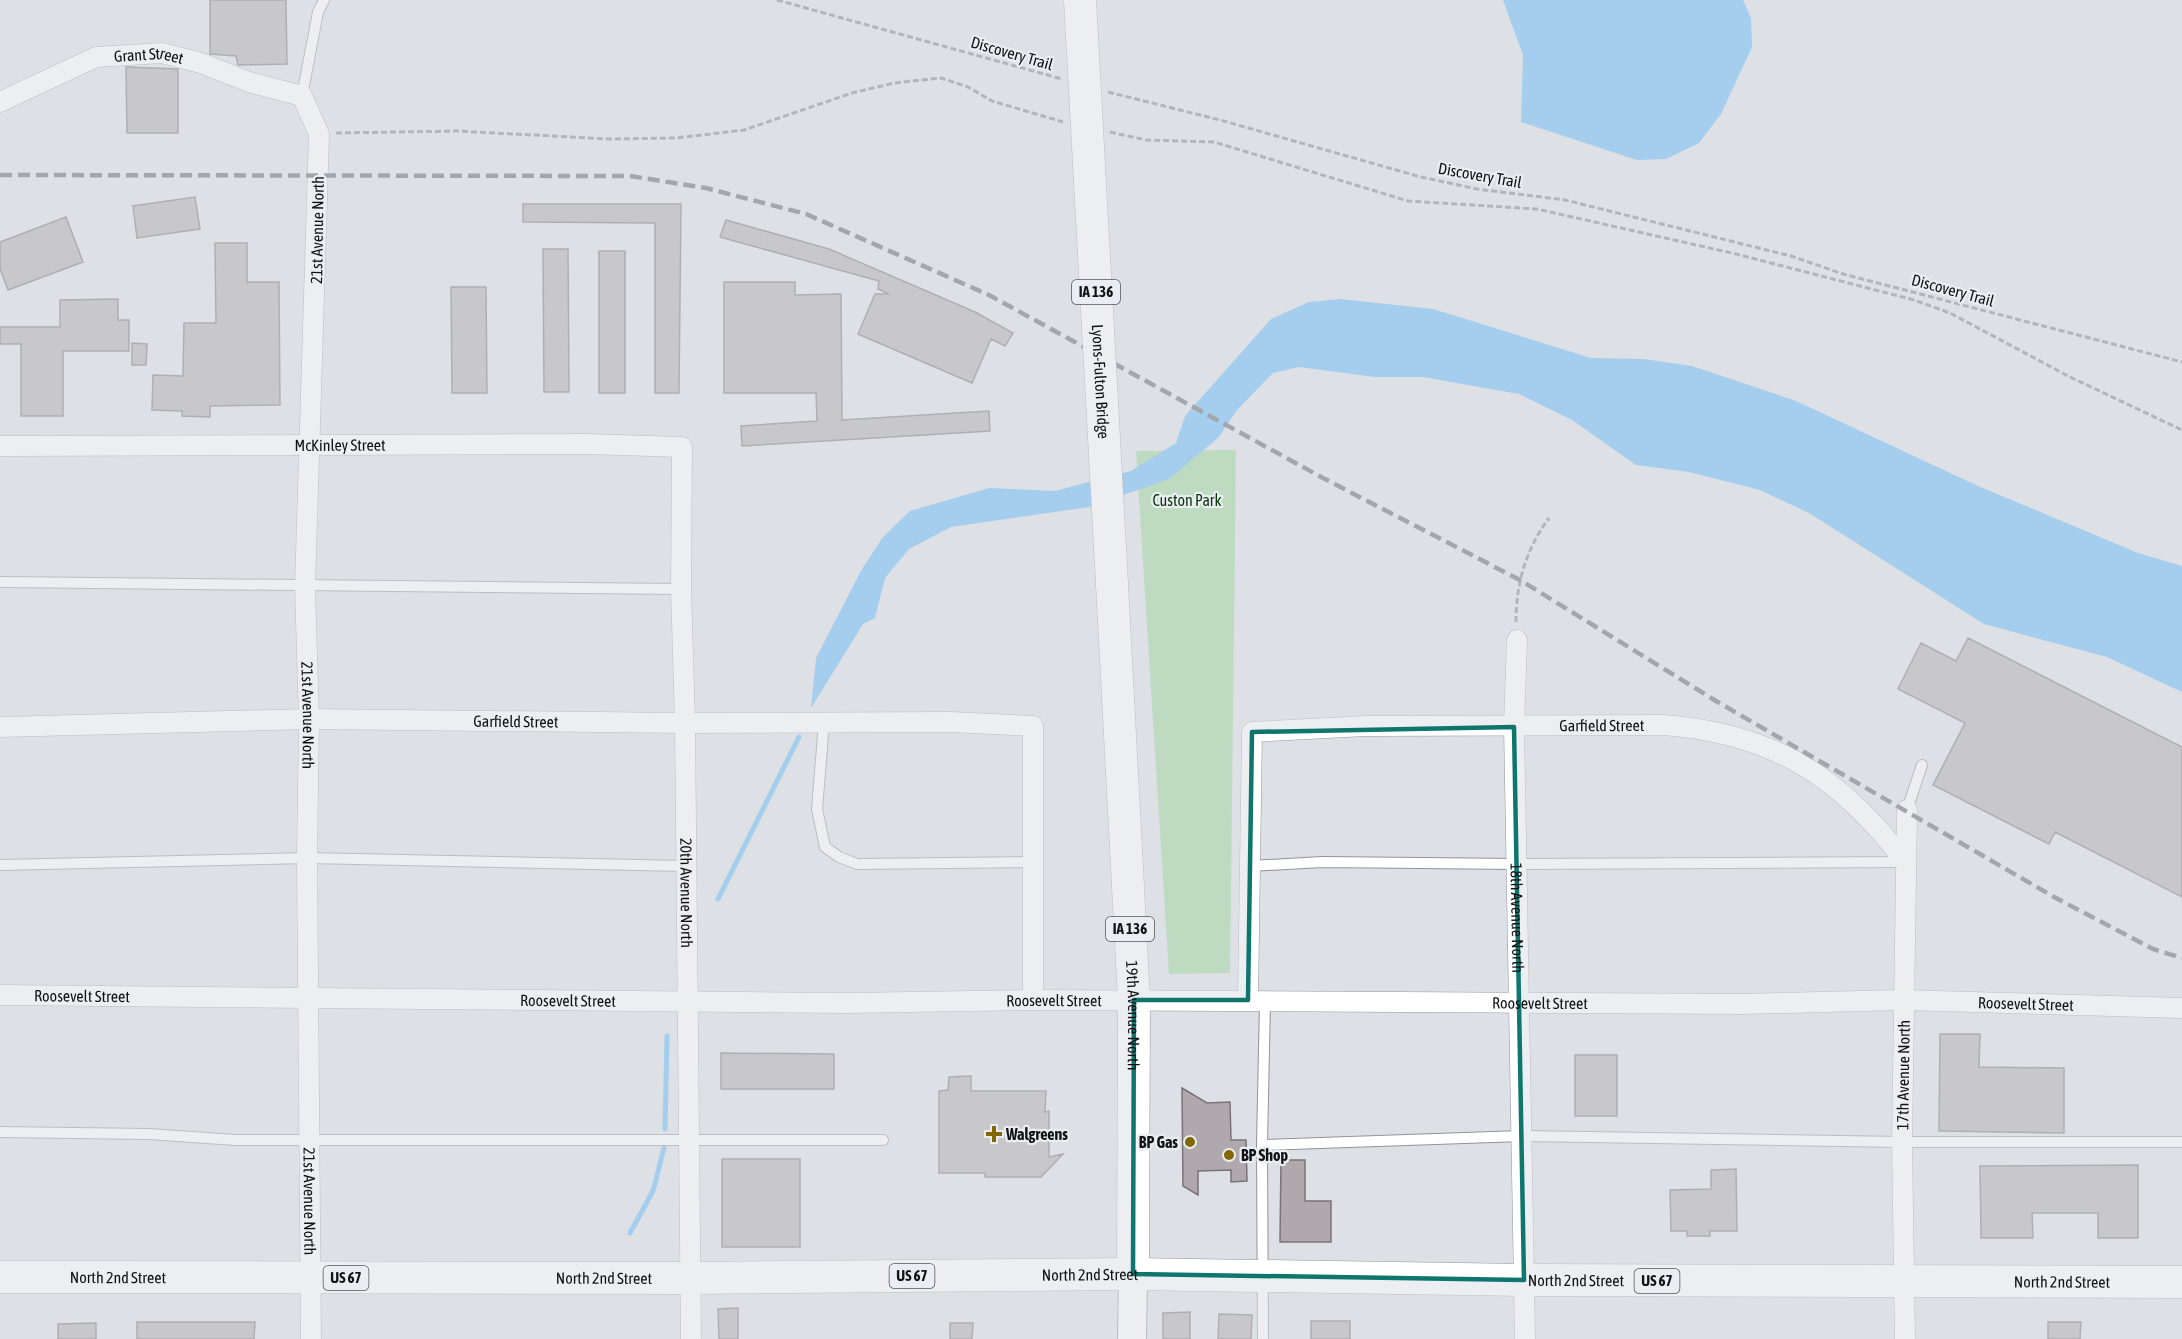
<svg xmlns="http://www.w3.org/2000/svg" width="2182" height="1339" font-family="'Asap Condensed',sans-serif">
	<rect width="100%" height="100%" fill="#dde0e5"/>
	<!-- green -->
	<path fill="#99d494" d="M 1236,450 L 1230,973 L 1169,974 L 1136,451 Z"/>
	<!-- water -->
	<path fill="#62b6f6" d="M 1503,0 L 1743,0 L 1751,18 L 1752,47 L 1721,114 L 1699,143 L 1666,159 L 1637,160 L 1521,122 L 1523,55 Z
		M 1340,299 L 1433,309 L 1591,358 L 1644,359 L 1692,366 L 1796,401 L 1978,486 L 2138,553 L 2182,566 L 2182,692 L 2107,657 L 1984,624 L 1809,513 L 1760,490 L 1689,472 L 1636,465 L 1572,420 L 1519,394 L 1423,377 L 1375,377 L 1299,367 L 1273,373 L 1237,410 L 1218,438 L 1169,479 L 1089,507 L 951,527 L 909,549 L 885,578 L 875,618 L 863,624 L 811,708 L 816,658 L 862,569 L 883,537 L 910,511 L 989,488 L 1055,491 L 1131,471 L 1176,443 L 1185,416 L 1271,319 L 1309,302 Z"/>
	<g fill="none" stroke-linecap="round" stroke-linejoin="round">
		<!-- stream -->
		<path stroke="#62b6f6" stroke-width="5" d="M 718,899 L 799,737
			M 665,1129 L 667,1036
			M 630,1233 L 653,1191 L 664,1148"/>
	</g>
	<!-- building -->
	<path fill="#afa9ad" stroke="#797477" stroke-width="1.5" d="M 210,0 L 286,0 L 287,64 L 238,65 L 236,56 L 210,54 Z
		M 126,67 L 178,69 L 178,133 L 127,133 Z
		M 195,197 L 200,229 L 137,238 L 133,206 Z
		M 523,204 L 681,204 L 679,393 L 655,393 L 655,223 L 523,222 Z
		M 66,217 L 83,262 L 8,290 L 0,269 L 0,242 Z
		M 726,220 L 829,249 L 975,312 L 1013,333 L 1005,346 L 991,339 L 972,383 L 858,334 L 875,294 L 889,294 L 878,289 L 879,281 L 720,237 Z
		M 215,243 L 247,243 L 247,282 L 279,282 L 280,405 L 210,406 L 210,417 L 182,416 L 182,411 L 152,410 L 153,375 L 183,376 L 184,323 L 216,323 Z
		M 543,249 L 568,249 L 569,392 L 544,392 Z
		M 599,251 L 625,251 L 625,393 L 599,393 Z
		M 724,282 L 795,282 L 795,295 L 841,294 L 842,420 L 989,411 L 990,431 L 742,446 L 741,426 L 817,421 L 816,393 L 724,393 Z
		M 451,287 L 486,287 L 487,393 L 452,393 Z
		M 118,299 L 118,320 L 129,320 L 129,351 L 63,351 L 63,416 L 21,416 L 21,344 L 0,344 L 0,327 L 60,327 L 60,300 Z
		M 132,343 L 147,344 L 146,365 L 132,365 Z
		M 1968,638 L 2182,747 L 2182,897 L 2055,832 L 2049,844 L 1933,785 L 1965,723 L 1898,689 L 1921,643 L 1956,661 Z
		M 1940,1034 L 1980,1034 L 1979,1067 L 2064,1068 L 2064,1133 L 1939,1131 Z
		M 721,1053 L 834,1054 L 834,1089 L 721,1089 Z
		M 1575,1055 L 1617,1055 L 1617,1116 L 1575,1116 Z
		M 971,1076 L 971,1091 L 1046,1091 L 1045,1112 L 1049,1111 L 1049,1157 L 1063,1154 L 1041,1177 L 985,1177 L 985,1173 L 939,1173 L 939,1091 L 948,1090 L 949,1077 Z
		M 1182,1088 L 1207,1103 L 1230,1102 L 1231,1140 L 1246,1140 L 1247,1181 L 1231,1182 L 1231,1170 L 1198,1171 L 1198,1195 L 1183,1186 Z
		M 722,1159 L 800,1159 L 800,1247 L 722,1247 Z
		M 1281,1160 L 1305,1160 L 1305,1201 L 1331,1201 L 1331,1242 L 1280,1242 Z
		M 2138,1165 L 2138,1238 L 2098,1238 L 2098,1213 L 2032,1213 L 2033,1238 L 1981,1238 L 1980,1166 Z
		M 1736,1169 L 1737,1231 L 1710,1231 L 1710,1236 L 1687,1236 L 1687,1231 L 1671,1231 L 1670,1190 L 1711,1189 L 1711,1170 Z
		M 738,1308 L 738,1339 L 719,1339 L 718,1309 Z
		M 1190,1312 L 1190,1339 L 1163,1339 L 1163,1313 Z
		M 1219,1314 L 1252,1315 L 1251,1339 L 1218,1339 Z
		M 1311,1321 L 1350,1321 L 1350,1339 L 1311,1339 Z
		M 137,1322 L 255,1322 L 254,1339 L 137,1339 Z
		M 2048,1322 L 2081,1322 L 2080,1339 L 2048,1339 Z
		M 96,1323 L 96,1339 L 58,1339 L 58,1324 Z
		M 950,1323 L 973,1323 L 972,1339 L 950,1339 Z"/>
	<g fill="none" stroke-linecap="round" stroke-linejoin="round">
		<!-- service casing -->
		<g stroke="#929499" stroke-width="12">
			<path id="service" d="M 302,96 L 318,12 L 324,0
				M 0,582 L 681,589
				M 824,723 L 817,809 L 825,847 L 839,857 L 857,864 L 1032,862
				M 1907,810 L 1922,765
				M 0,865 L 307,858 L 684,866
				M 1250,866 L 1322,862 L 1517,864 L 1905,862
				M 0,1132 L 148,1134 L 236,1140 L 883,1140
				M 1262,1145 L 1522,1136 L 1902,1142 L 2182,1142
				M 1263,1339 L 1262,1145 L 1265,1001"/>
		</g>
		<!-- minor casing -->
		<g stroke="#929499" stroke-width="21">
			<g id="minor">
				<path id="s1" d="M 0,102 L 96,57 L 162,53 L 201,63 L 249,82 L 302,96 L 319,134 L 305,587 L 309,719 L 307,858 L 311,1339"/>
				<path id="s2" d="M 0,446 L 587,444 L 682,447 L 681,589 L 685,723 L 691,1339"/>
				<path id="s3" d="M 1517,640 L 1514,727 L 1525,1339"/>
				<path id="s4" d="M 0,727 L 309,719 L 685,723 L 951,722 L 1033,726 L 1033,1000"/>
				<path id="s5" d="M 0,995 L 847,1003 L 1033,1000 L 1743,1004 L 1903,1000 L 2182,1008"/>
				<path id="s6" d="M 1248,1000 L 1252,732 L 1365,726 L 1663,725 C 1771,733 1840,775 1905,862"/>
				<path id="s7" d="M 1905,1339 L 1902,1142 L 1907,810"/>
			</g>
		</g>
		<!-- secondary casing -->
		<g stroke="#929499" stroke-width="30">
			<path id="secondary" d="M 1132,1339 L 1133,1274"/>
		</g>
		<!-- primary casing -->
		<g stroke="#929499" stroke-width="33">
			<g id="primary">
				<path id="s8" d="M 1112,584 L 1134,1000 L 1133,1274"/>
				<path id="s9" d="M 0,1277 L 692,1278 L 1133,1274 L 1524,1280 L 2182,1282"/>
			</g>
		</g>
		<!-- path -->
		<path stroke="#7e8184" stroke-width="3" stroke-dasharray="6 3" stroke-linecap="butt" d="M 777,0 L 1062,79
			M 1108,92 L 1220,120 L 1421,177 L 1477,189 L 1565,200 L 1791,256 L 1843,274 L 2182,362
			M 1110,132 L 1146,140 L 1214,142 L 1408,201 L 1537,209 L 1736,254 L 1914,300 L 1950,313 L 2070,377 L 2182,430
			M 336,133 L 458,131 L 608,139 L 676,138 L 744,130 L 852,93 L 894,83 L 941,78 L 968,87 L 992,101 L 1063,122
			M 1516,622 C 1516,583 1526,549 1549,518"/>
		<!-- service -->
		<use href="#service" stroke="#fff" stroke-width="10"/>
		<!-- minor -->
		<use href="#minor" stroke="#fff" stroke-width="20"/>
		<!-- secondary -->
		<use href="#secondary" stroke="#fff" stroke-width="28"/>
		<!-- primary -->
		<use href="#primary" stroke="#fff" stroke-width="32"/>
		<!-- rail -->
		<path stroke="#5f6164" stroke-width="4.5" stroke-dasharray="12 6" stroke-linecap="butt" d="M 0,175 L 630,176 L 706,188 L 806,214 L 989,295 L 1323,478 L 1520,580 L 1716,701 L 2054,897 L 2153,949 L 2182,958"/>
		<!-- primary-bridge casing -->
		<g stroke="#929499" stroke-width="33" stroke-linecap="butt">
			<g id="primary-bridge">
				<path id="s10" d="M 1080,0 L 1112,584"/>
			</g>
		</g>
		<!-- primary-bridge -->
		<use href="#primary-bridge" stroke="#fff" stroke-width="32"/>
	</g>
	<!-- marked area -->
	<path d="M0 0H2182V1339H0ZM 1514,727 L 1524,1280 L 1133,1274 L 1134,1000 L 1248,1000 L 1252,732 Z" fill="#dde0e5" fill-opacity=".55" fill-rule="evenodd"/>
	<path fill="none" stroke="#0f766e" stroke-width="4.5" stroke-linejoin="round" d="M 1514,727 L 1524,1280 L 1133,1274 L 1134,1000 L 1248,1000 L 1252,732 Z"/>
	<!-- markers -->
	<g fill="#836800" stroke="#eaedf2" stroke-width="2">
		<path d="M991 1125h6v6h6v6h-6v6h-6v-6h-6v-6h6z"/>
		<circle cx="1190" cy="1142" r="6"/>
		<circle cx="1229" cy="1155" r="6"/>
	</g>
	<g text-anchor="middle" stroke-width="4.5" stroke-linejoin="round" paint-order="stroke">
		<!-- shield labels -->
		<g fill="#eaedf2" stroke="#525457" stroke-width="1.5">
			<rect x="1072" y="280" width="48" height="24" rx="4.5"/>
			<rect x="1106" y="917" width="48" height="24" rx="4.5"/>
			<rect x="889.5" y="1264" width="45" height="24" rx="4.5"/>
			<rect x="323.5" y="1266" width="45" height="24" rx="4.5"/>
			<rect x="1634.5" y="1269" width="45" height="24" rx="4.5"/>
		</g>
		<g font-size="15" font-weight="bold" fill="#111214">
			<text x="1096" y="297">IA 136</text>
			<text x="1130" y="934">IA 136</text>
			<text x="912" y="1281">US 67</text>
			<text x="346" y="1283">US 67</text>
			<text x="1657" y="1286">US 67</text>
		</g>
		<!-- street labels -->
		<g font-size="16" fill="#111214" stroke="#eaedf2">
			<text transform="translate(1012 53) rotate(16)" y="6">Discovery Trail</text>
			<text dy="6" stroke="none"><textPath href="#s1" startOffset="159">Grant Street</textPath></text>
			<text transform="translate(1480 175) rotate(10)" y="6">Discovery Trail</text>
			<text transform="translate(317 230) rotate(-89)" y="6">21st Avenue North</text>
			<text transform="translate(1953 290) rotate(15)" y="6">Discovery Trail</text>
			<text dy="6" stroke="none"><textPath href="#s10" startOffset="382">Lyons-Fulton Bridge</textPath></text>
			<text dy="6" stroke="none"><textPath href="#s2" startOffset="340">McKinley Street</textPath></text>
			<text dy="6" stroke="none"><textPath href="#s1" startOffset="942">21st Avenue North</textPath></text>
			<text dy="6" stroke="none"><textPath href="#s4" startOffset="516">Garfield Street</textPath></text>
			<text dy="6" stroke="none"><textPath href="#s6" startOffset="618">Garfield Street</textPath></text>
			<text dy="6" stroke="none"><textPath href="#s2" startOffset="1128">20th Avenue North</textPath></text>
			<text dy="6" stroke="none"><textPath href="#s3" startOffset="278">18th Avenue North</textPath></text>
			<text dy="6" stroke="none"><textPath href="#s5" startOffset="82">Roosevelt Street</textPath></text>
			<text dy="6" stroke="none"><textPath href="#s5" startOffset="568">Roosevelt Street</textPath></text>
			<text dy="6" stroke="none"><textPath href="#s5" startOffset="1054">Roosevelt Street</textPath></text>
			<text dy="6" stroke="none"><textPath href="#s5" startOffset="1540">Roosevelt Street</textPath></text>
			<text dy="6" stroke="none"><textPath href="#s5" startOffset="2026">Roosevelt Street</textPath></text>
			<text dy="6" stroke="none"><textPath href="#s8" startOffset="432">19th Avenue North</textPath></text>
			<text dy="6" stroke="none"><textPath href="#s7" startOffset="264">17th Avenue North</textPath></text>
			<text dy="6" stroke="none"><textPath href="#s1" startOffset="1428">21st Avenue North</textPath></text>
			<text dy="6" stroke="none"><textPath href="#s9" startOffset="1090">North 2nd Street</textPath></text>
			<text dy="6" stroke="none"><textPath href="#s9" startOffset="118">North 2nd Street</textPath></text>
			<text dy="6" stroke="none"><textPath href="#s9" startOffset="604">North 2nd Street</textPath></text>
			<text dy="6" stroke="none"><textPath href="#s9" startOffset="1576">North 2nd Street</textPath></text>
			<text dy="6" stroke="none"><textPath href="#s9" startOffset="2062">North 2nd Street</textPath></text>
		</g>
		<!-- park labels -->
		<g font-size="16" fill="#073907" stroke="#eaedf2">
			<text x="1187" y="506">Custon Park</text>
		</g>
		<!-- poi labels -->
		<g font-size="16" font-weight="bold" fill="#111214" stroke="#eaedf2" text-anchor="start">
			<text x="1006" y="1140">Walgreens</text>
			<text x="1178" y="1148" text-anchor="end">BP Gas</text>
			<text x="1241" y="1161">BP Shop</text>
		</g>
	</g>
</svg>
